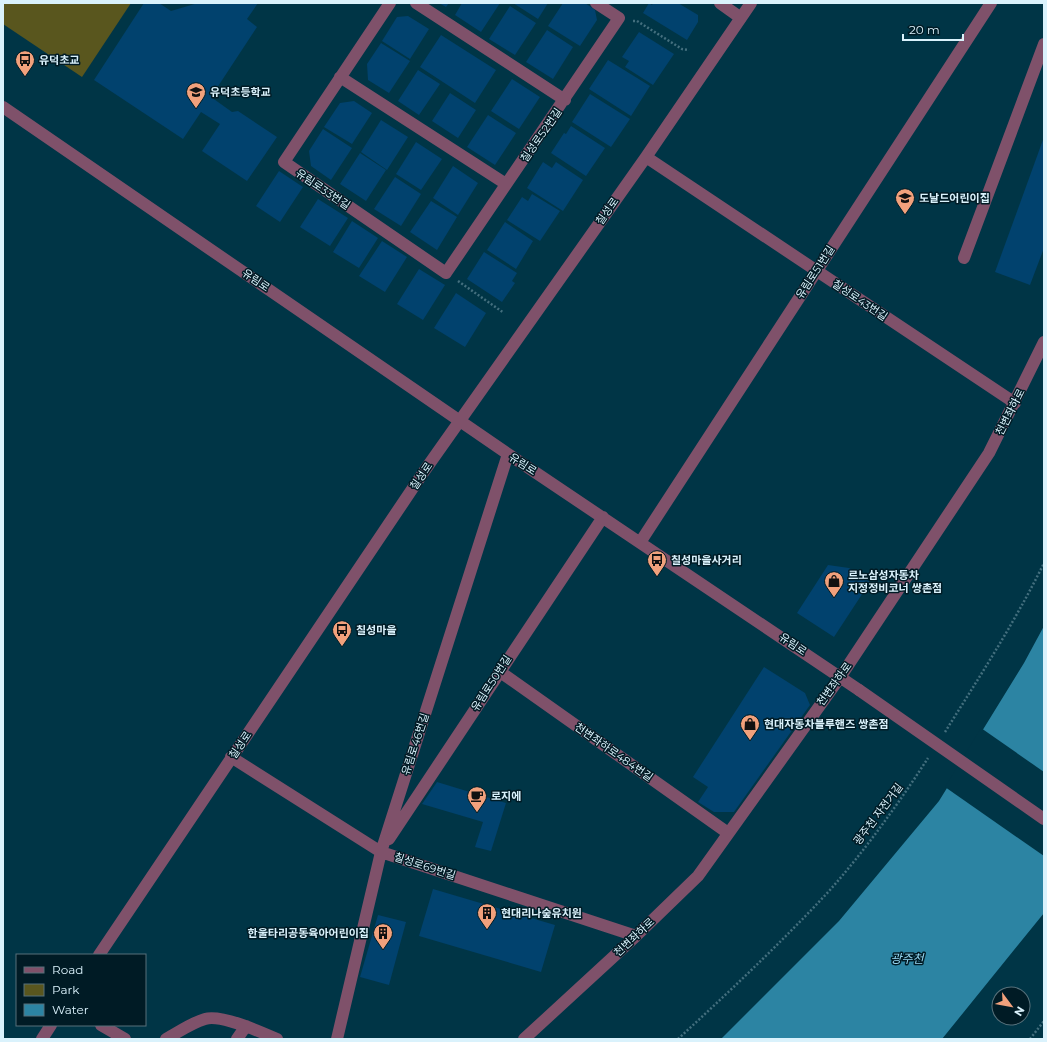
<svg xmlns="http://www.w3.org/2000/svg" width="1047" height="1042" font-family="Montserrat,'Noto Sans KR',sans-serif">
	<rect width="100%" height="100%" fill="#003546"/>
	<!-- green -->
	<path fill="#59561e" d="M 3,3 L 131,3 L 82,77 L 3,24 Z"/>
	<!-- water -->
	<path fill="#2c84a3" d="M 1044,626 L 1044,913 L 942,1039 L 721,1039 L 839,921 L 939,801 L 1024,663 Z"/>
	<!-- pier -->
	<path fill="#003546" d="M 981,728 L 1044,772 L 1044,856 L 945,787 Z"/>
	<!-- building -->
	<path fill="#01426e" d="M 144,3 L 159,3 L 171,11 L 198,3 L 258,3 L 247,19 L 257,27 L 211,97 L 232,112 L 238,111 L 277,137 L 247,181 L 202,151 L 220,124 L 201,112 L 183,139 L 94,80 Z
		M 439,3 L 449,3 L 446,7 Z
		M 462,3 L 500,3 L 481,32 L 455,15 Z
		M 513,3 L 548,3 L 538,19 Z
		M 563,3 L 585,3 L 595,10 L 597,20 L 580,46 L 548,26 Z
		M 649,3 L 652,5 L 653,3 L 678,3 L 698,15 L 698,22 L 687,40 L 643,13 Z
		M 510,6 L 536,23 L 515,55 L 489,39 Z
		M 408,16 L 429,29 L 410,59 L 382,41 L 397,17 Z
		M 547,30 L 573,47 L 553,79 L 526,62 Z
		M 639,32 L 674,54 L 653,85 L 625,67 L 629,61 L 622,57 Z
		M 441,35 L 496,70 L 475,103 L 420,67 Z
		M 381,43 L 410,61 L 389,93 L 368,80 L 367,64 Z
		M 608,60 L 650,86 L 631,116 L 589,89 Z
		M 418,70 L 440,84 L 419,115 L 398,101 Z
		M 512,79 L 540,97 L 519,129 L 491,111 Z
		M 450,93 L 476,110 L 458,138 L 432,121 Z
		M 590,94 L 630,119 L 611,147 L 572,122 Z
		M 354,101 L 372,113 L 352,144 L 324,127 L 340,103 Z
		M 488,115 L 516,133 L 495,165 L 467,147 Z
		M 381,120 L 408,137 L 387,170 L 361,152 Z
		M 571,126 L 605,148 L 586,176 L 551,153 L 564,133 L 566,134 Z
		M 323,129 L 352,148 L 331,180 L 311,166 L 309,151 Z
		M 1044,137 L 1044,248 L 1030,285 L 995,272 Z
		M 416,142 L 442,159 L 421,190 L 396,174 Z
		M 360,153 L 386,170 L 366,201 L 340,184 Z
		M 543,162 L 552,168 L 556,162 L 583,180 L 563,211 L 527,188 Z
		M 453,166 L 478,183 L 458,215 L 433,198 Z
		M 279,171 L 303,187 L 280,222 L 256,206 Z
		M 395,177 L 421,194 L 401,226 L 374,209 Z
		M 532,194 L 560,211 L 540,241 L 507,220 L 522,197 L 528,201 Z
		M 318,199 L 348,218 L 330,246 L 300,227 Z
		M 431,201 L 457,217 L 437,250 L 410,232 Z
		M 352,221 L 378,238 L 359,268 L 333,252 Z
		M 505,222 L 533,241 L 516,269 L 487,250 Z
		M 382,241 L 407,257 L 385,292 L 359,276 Z
		M 484,252 L 517,273 L 512,281 L 515,283 L 502,302 L 467,279 Z
		M 419,269 L 445,285 L 423,320 L 397,304 Z
		M 456,293 L 486,313 L 465,347 L 434,328 Z
		M 828,565 L 849,568 L 870,582 L 834,637 L 797,613 Z
		M 764,667 L 805,693 L 810,705 L 734,812 L 714,812 L 698,802 L 708,787 L 693,777 Z
		M 437,782 L 506,803 L 491,851 L 475,847 L 483,822 L 422,804 Z
		M 433,889 L 555,925 L 541,972 L 419,936 Z
		M 378,915 L 406,922 L 389,985 L 360,977 Z"/>
	<g fill="none" stroke-linecap="round" stroke-linejoin="round">
		<!-- path -->
		<path stroke="#436f7e" stroke-width="2.5" stroke-dasharray="2 2" stroke-linecap="butt" d="M 633,21 L 637,21 L 682,49 L 689,50
			M 458,281 L 504,313
			M 945,732 C 980,676 1015,622 1044,563
			M 678,1039 C 730,991 782,942 830,890 C 866,849 899,803 928,758
			M 1030,1039 L 1044,1021"/>
		<!-- minor -->
		<path stroke="#7f516a" stroke-width="12" d="M 390,3 L 284,162 L 446,273 L 619,18 L 596,3
			M 416,3 L 565,100
			M 720,3 L 741,18
			M 340,77 L 506,184
			M 3,107 L 508,454 L 859,690
			M 646,157 L 1015,403
			M 964,258 L 1044,44
			M 641,541 L 991,3
			M 499,671 L 728,833
			M 231,757 L 381,852 L 636,936
			M 389,839 L 603,517
			M 99,955 L 425,470 L 646,157 L 751,3
			M 101,1025 L 125,1039
			M 42,1039 L 51,1025
			M 166,1039 C 179,1032 191,1023 205,1019 C 221,1014 261,1032 277,1039
			M 237,1039 L 246,1026
			M 337,1039 L 381,852 L 508,454
			M 524,1039 L 636,936 L 698,876 L 841,676 L 989,453 L 1044,342"/>
		<!-- minor-bridge -->
		<path stroke="#7f516a" stroke-width="12" d="M 859,690 L 1044,819"/>
	</g>
	<!-- icons -->
	<defs>
		<g id="bus-pin" transform="scale(1)"><path d="M0 17L-7.5 6A9.5 9.5 0 1 1 7.5 6Z" fill="#f1a17c" stroke="#001b25"/><path d="M-5-6H5V4H4V6H2V4H-2V6H-4V4H-5ZM-3.5-4V0h7V-4ZM-3.5 1.2v1.5H-2V1.2ZM2 1.2v1.5H3.5V1.2Z" fill="#111"/></g>
		<g id="school-pin" transform="scale(1)"><path d="M0 17L-7.5 6A9.5 9.5 0 1 1 7.5 6Z" fill="#f1a17c" stroke="#001b25"/><path d="M0-5L7-2L0 1L-7-2ZM-4 1L0 2.5L4 1V4Q0 6-4 4Z" fill="#111"/></g>
		<g id="shop-pin" transform="scale(1)"><path d="M0 17L-7.5 6A9.5 9.5 0 1 1 7.5 6Z" fill="#f1a17c" stroke="#001b25"/><path d="M-5-2.5h2.3a2.7 3.5 0 0 1 5.4 0H5L5.5 6h-11ZM-1.5-2.5h3a1.5 2.3 0 0 0-3 0Z" fill="#111"/></g>
		<g id="cafe-pin" transform="scale(1)"><path d="M0 17L-7.5 6A9.5 9.5 0 1 1 7.5 6Z" fill="#f1a17c" stroke="#001b25"/><path d="M-5.5-4.5H6V0H3Q3 3.5 0 3.5H-2.5Q-5.5 3.5-5.5 0ZM3-3.2v2h1.7v-2ZM-6 4.5H4V6H-6Z" fill="#111"/></g>
		<g id="building-pin" transform="scale(1)"><path d="M0 17L-7.5 6A9.5 9.5 0 1 1 7.5 6Z" fill="#f1a17c" stroke="#001b25"/><path d="M-4-6H4V6H1V3H-1V6H-4ZM-2.5-4.3h1.7v1.8h-1.7ZM.8-4.3h1.7v1.8H.8ZM-2.5-1h1.7V.8h-1.7ZM.8-1h1.7V.8H.8Z" fill="#111"/></g>
	</defs>
	<g fill-rule="evenodd">
		<use href="#bus-pin" x="25" y="60"/>
		<use href="#school-pin" x="196" y="92"/>
		<use href="#school-pin" x="905" y="198"/>
		<use href="#bus-pin" x="657" y="560"/>
		<use href="#shop-pin" x="834" y="581"/>
		<use href="#bus-pin" x="342" y="630"/>
		<use href="#shop-pin" x="750" y="724"/>
		<use href="#cafe-pin" x="477" y="796"/>
		<use href="#building-pin" x="487" y="913"/>
		<use href="#building-pin" x="383" y="933"/>
	</g>
	<g text-anchor="middle" stroke-width="3" stroke-linejoin="round" paint-order="stroke">
		<!-- poi labels -->
		<g font-size="11" font-weight="bold" fill="#daf2fc" stroke="#001b25" text-anchor="start">
			<text x="39" y="64">유덕초교</text>
			<text x="210" y="96">유덕초등학교</text>
			<text x="919" y="202">도날드어린이집</text>
			<text x="671" y="564">칠성마을사거리</text>
			<text x="848" y="579">르노삼성자동차<tspan x="848" dy="13">지정정비코너 쌍촌점</tspan></text>
			<text x="356" y="634">칠성마을</text>
			<text x="764" y="728">현대자동차블루핸즈 쌍촌점</text>
			<text x="491" y="800">로지에</text>
			<text x="501" y="917">현대리나숲유치원</text>
			<text x="369" y="937" text-anchor="end">한울타리공동육아어린이집</text>
		</g>
		<!-- street labels -->
		<g font-size="11" fill="#daf2fc" stroke="#001b25">
			<text transform="translate(541 135) rotate(-55)" y="4">칠성로52번길</text>
			<text transform="translate(323 189) rotate(34)" y="4">유림로33번길</text>
			<text transform="translate(607 211) rotate(-55)" y="4">칠성로</text>
			<text transform="translate(815 272) rotate(-57)" y="4">유림로51번길</text>
			<text transform="translate(256 280) rotate(34)" y="4">유림로</text>
			<text transform="translate(860 300) rotate(34)" y="4">칠성로43번길</text>
			<text transform="translate(1010 412) rotate(-63)" y="4">천변좌하로</text>
			<text transform="translate(523 464) rotate(33)" y="4">유림로</text>
			<text transform="translate(421 476) rotate(-56)" y="4">칠성로</text>
			<text transform="translate(793 644) rotate(34)" y="4">유림로</text>
			<text transform="translate(491 683) rotate(-57)" y="4">유림로50번길</text>
			<text transform="translate(834 684) rotate(-54)" y="4">천변좌하로</text>
			<text transform="translate(415 744) rotate(-72)" y="4">유림로46번길</text>
			<text transform="translate(240 745) rotate(-56)" y="4">칠성로</text>
			<text transform="translate(614 752) rotate(35)" y="4">천변좌하로484번길</text>
			<text transform="translate(878 814) rotate(-53)" y="4">광주천 자전거길</text>
			<text transform="translate(425 866) rotate(18)" y="4">칠성로69번길</text>
			<text transform="translate(634 937) rotate(-43)" y="4">천변좌하로</text>
		</g>
		<!-- water labels -->
		<g font-size="12" font-style="italic" fill="#97d7f2" stroke="#001b25">
			<text x="907" y="963">광주천</text>
		</g>
	</g>
	<!-- border -->
	<rect width="1047" height="1042" fill="none" stroke="#daf2fc" stroke-width="8"/>
	<!-- legend -->
	<rect x="16" y="954" width="130" height="72" fill="#001b25" stroke="#57717b"/>
	<rect x="24" y="967" width="20" height="6" fill="#7f516a" stroke="#57717b"/>
	<text x="52" y="974" font-size="12" fill="#daf2fc">Road</text>
	<rect x="24" y="984" width="20" height="12" fill="#59561e" stroke="#57717b"/>
	<text x="52" y="994" font-size="12" fill="#daf2fc">Park</text>
	<rect x="24" y="1004" width="20" height="12" fill="#2c84a3" stroke="#57717b"/>
	<text x="52" y="1014" font-size="12" fill="#daf2fc">Water</text>
	<!-- north arrow -->
	<g transform="translate(1011 1006) rotate(122)"><circle r="19" fill="#001b25" stroke="#57717b"/>
	<path d="M0-3L7 15L0 10L-7 15Z" fill="#f1a17c"/>
	<text y="-6" font-size="11" font-weight="bold" text-anchor="middle" fill="#daf2fc">N</text>
	</g>
	<!-- scale -->
	<path d="M903 34v6h60v-6" fill="none" stroke="#daf2fc" stroke-width="2"/>
	<text x="909" y="34" font-size="12" fill="#daf2fc" stroke="#001b25" stroke-width="3" paint-order="stroke">20 m</text>
</svg>
